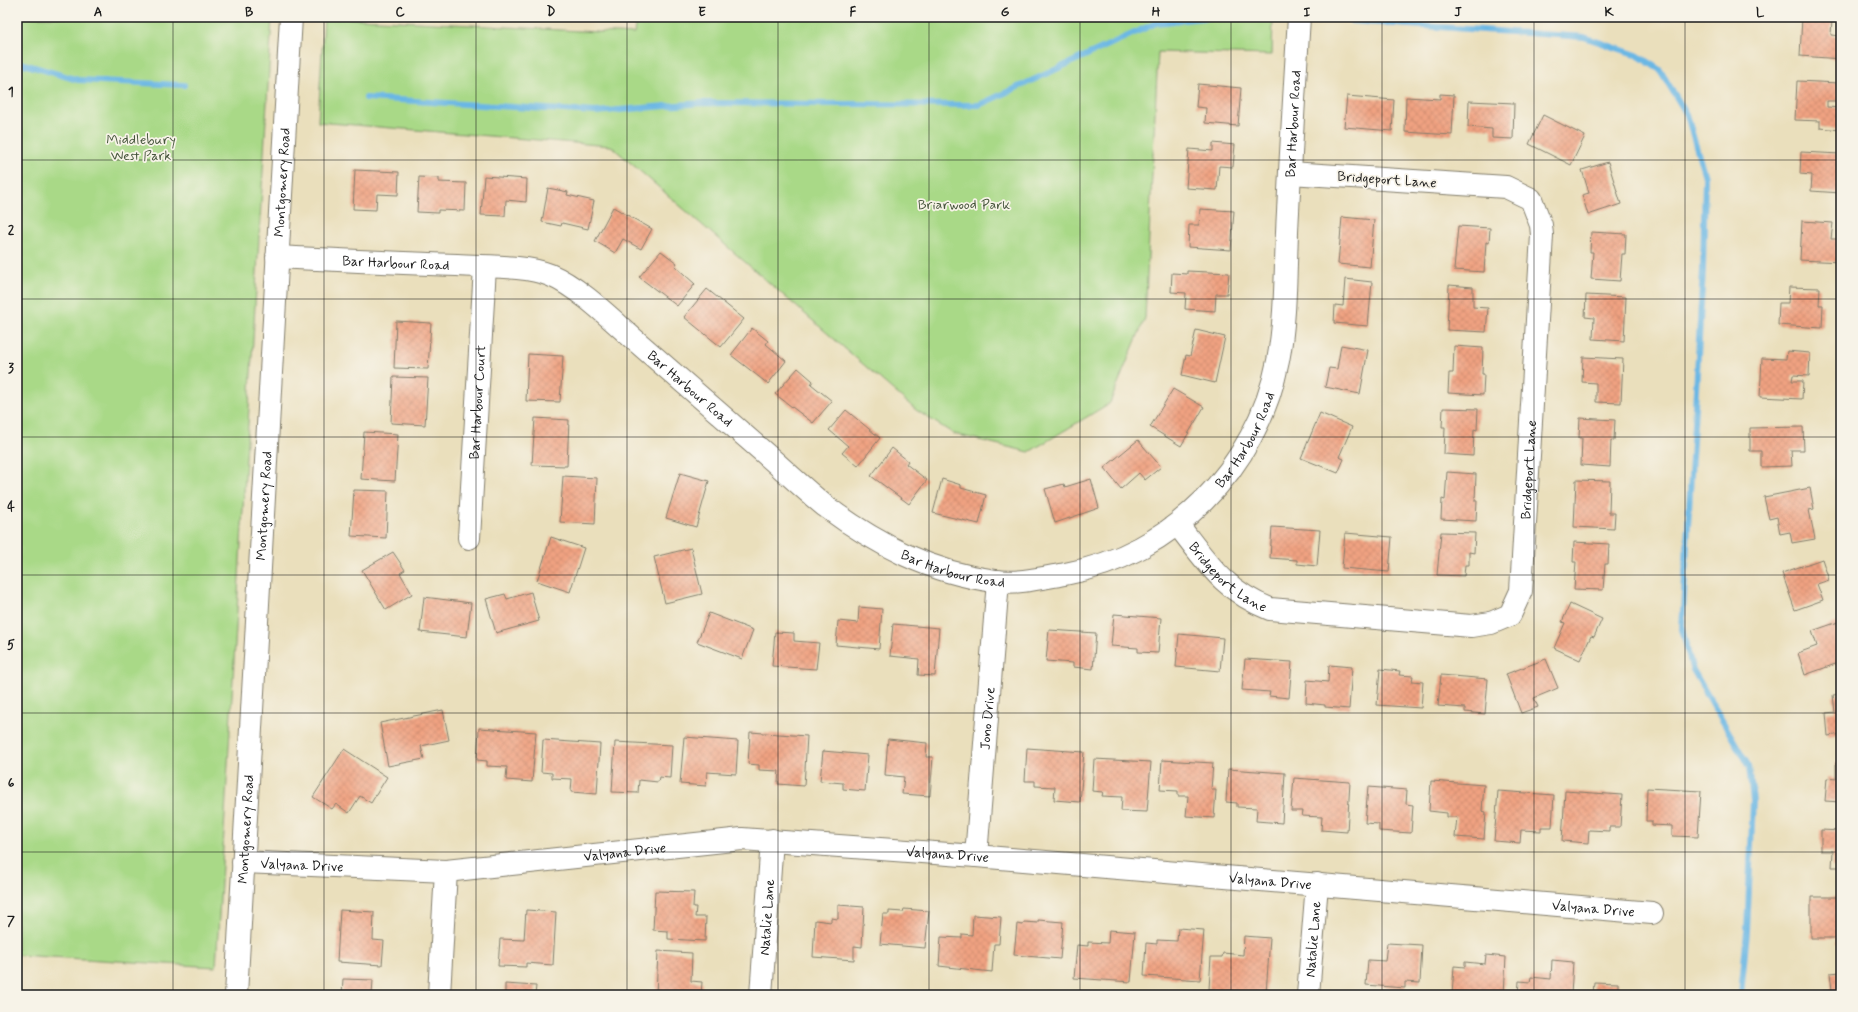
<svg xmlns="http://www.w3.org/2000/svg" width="1858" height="1012" font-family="Mynerve,sans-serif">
	<defs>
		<pattern id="building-cross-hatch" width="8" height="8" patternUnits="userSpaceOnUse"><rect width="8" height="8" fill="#f0a281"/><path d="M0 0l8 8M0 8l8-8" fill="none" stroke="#cd8b6f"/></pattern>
	</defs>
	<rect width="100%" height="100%" fill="#f7f3e8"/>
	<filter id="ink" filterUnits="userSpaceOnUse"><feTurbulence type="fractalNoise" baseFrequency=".025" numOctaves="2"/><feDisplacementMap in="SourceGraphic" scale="8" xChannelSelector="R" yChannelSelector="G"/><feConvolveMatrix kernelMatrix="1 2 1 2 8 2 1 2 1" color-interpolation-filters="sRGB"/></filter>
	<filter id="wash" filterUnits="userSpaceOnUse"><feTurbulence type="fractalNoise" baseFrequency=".012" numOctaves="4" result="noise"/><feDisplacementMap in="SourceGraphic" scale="16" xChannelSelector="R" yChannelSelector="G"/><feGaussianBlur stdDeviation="0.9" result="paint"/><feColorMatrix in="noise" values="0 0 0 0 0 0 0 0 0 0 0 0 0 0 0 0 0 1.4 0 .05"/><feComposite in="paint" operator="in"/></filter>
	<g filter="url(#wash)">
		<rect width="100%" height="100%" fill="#eadfbc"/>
		<!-- green -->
		<path fill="#a9d987" stroke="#627a52" d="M 17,17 L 272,18 L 216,967 L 17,955 Z
			M 324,17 L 634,34 L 636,17 L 1273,17 L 1272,55 L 1158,52 L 1145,318 L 1110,403 L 1029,452 L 954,434 L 916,410 L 611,146 L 318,122 Z"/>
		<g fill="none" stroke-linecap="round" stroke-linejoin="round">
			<!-- stream -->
			<path stroke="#6ab7e4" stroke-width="6" d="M 1352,21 L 1584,37 L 1637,55 L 1660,70 L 1687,115 L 1705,177 L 1703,270 L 1682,629 L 1692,668 L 1749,767 L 1753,801 L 1747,931 L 1741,995
				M 17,62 L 78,80 L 184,85
				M 366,98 L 596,112 L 701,103 L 979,105 L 1156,23 L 1212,17"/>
		</g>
		<g id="blocks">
			<!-- building -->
			<path fill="url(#building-cross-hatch)" d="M 1802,17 L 1832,19 L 1831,35 L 1841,36 L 1841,59 L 1800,56 Z
				M 1797,81 L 1839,83 L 1838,101 L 1827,101 L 1827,107 L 1841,108 L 1841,130 L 1820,128 L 1820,121 L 1795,120 Z
				M 1198,84 L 1241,88 L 1238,126 L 1205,123 L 1206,108 L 1196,107 Z
				M 1440,94 L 1454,95 L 1452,135 L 1405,132 L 1406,97 L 1440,99 Z
				M 1347,96 L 1394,100 L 1392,131 L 1344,127 Z
				M 1469,101 L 1514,103 L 1513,139 L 1492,138 L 1492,129 L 1468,127 Z
				M 1543,115 L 1585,136 L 1571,165 L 1529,144 Z
				M 1213,143 L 1235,145 L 1233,167 L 1219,166 L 1217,190 L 1186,188 L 1189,149 L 1213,151 Z
				M 1801,152 L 1841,154 L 1841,193 L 1811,191 L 1812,175 L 1800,174 Z
				M 1608,162 L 1621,204 L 1588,215 L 1582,195 L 1589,193 L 1582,170 Z
				M 355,170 L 399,172 L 398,195 L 377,194 L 376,210 L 353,209 Z
				M 484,176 L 527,179 L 526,202 L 506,200 L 505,216 L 481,215 Z
				M 419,177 L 439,178 L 439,182 L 466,183 L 465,211 L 438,210 L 438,213 L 417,212 Z
				M 548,188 L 568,192 L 567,195 L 594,201 L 588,229 L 562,223 L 561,226 L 542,222 Z
				M 613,207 L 652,229 L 641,249 L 623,239 L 615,253 L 595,241 Z
				M 1200,209 L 1234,211 L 1231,250 L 1188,247 L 1189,225 L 1199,225 Z
				M 1342,217 L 1374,220 L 1370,267 L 1338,264 Z
				M 1802,221 L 1833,223 L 1831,239 L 1841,239 L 1841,262 L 1800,260 Z
				M 1458,226 L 1490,228 L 1489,243 L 1486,242 L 1484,272 L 1454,270 Z
				M 1591,232 L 1626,234 L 1625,254 L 1622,254 L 1620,281 L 1591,279 L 1593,252 L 1590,252 Z
				M 661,251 L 677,263 L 675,266 L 695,284 L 677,306 L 639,277 Z
				M 1187,271 L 1229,273 L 1227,294 L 1216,294 L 1215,311 L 1185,309 L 1186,293 L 1171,292 L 1172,273 L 1187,274 Z
				M 1345,279 L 1372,282 L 1368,326 L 1334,323 L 1335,305 L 1343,306 Z
				M 1449,285 L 1473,287 L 1473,307 L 1488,308 L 1486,332 L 1447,330 Z
				M 1789,287 L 1820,288 L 1819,305 L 1823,305 L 1822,328 L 1778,325 L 1779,303 L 1788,303 Z
				M 707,289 L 744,319 L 721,347 L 684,317 Z
				M 1586,295 L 1626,297 L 1624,341 L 1593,339 L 1594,318 L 1585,317 Z
				M 396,321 L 431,323 L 428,369 L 394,368 Z
				M 752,328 L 768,341 L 766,344 L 786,361 L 768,384 L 731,355 Z
				M 1196,330 L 1225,337 L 1215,383 L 1182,375 L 1186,355 L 1190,356 Z
				M 1341,345 L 1368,350 L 1360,394 L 1325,387 L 1329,368 L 1337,369 Z
				M 1454,346 L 1483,348 L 1482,374 L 1484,374 L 1483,395 L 1448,393 L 1449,373 L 1453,373 Z
				M 1787,351 L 1810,353 L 1809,376 L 1793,375 L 1792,381 L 1803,381 L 1802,399 L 1760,397 L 1762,358 L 1786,359 Z
				M 528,354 L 563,356 L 560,402 L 526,401 Z
				M 1583,357 L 1623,359 L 1621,403 L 1596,402 L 1596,383 L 1582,382 Z
				M 798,368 L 813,381 L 811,384 L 832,401 L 813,423 L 775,394 Z
				M 393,377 L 428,378 L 425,425 L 391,423 Z
				M 1173,389 L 1204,407 L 1181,446 L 1150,427 Z
				M 1443,408 L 1478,409 L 1477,430 L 1474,429 L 1473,456 L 1444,454 L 1445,427 L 1442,427 Z
				M 846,410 L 880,438 L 858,466 L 842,453 L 848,446 L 829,430 Z
				M 1320,413 L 1352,427 L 1339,457 L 1344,459 L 1338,473 L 1301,458 Z
				M 535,418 L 569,420 L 567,466 L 532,465 Z
				M 1580,418 L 1615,420 L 1614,440 L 1611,440 L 1610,467 L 1581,465 L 1582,438 L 1579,438 Z
				M 1803,427 L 1804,450 L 1791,450 L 1792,466 L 1761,467 L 1761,451 L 1750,451 L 1750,428 Z
				M 364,432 L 398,434 L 395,481 L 361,479 Z
				M 1138,440 L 1161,467 L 1145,480 L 1139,473 L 1121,489 L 1104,468 Z
				M 892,448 L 908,461 L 906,464 L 927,480 L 909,504 L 871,476 Z
				M 1447,472 L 1476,474 L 1475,501 L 1477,501 L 1476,521 L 1441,519 L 1442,499 L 1445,500 Z
				M 680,473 L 709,481 L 696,527 L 666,518 Z
				M 563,476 L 597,478 L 595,524 L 560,522 Z
				M 942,479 L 961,485 L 961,488 L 986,495 L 979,524 L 933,513 Z
				M 1091,479 L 1099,508 L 1055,523 L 1045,489 L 1064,484 L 1065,487 Z
				M 1576,480 L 1610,481 L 1609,513 L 1615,513 L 1614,529 L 1574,527 Z
				M 1810,488 L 1814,509 L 1809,510 L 1815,539 L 1792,543 L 1790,532 L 1780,534 L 1777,517 L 1769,519 L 1764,497 Z
				M 354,490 L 388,491 L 386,538 L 351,536 Z
				M 1272,527 L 1320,530 L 1317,566 L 1297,564 L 1297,560 L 1270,558 Z
				M 1441,532 L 1475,533 L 1474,553 L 1469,552 L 1469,565 L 1465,565 L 1464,576 L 1437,575 Z
				M 1345,533 L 1392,537 L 1389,572 L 1342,568 Z
				M 551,537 L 584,548 L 570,592 L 537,581 Z
				M 1574,542 L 1609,544 L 1608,564 L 1605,564 L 1603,590 L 1574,589 L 1576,562 L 1573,562 Z
				M 691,548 L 702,594 L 665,603 L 654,557 Z
				M 393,552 L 405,570 L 400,573 L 412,594 L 386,610 L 362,570 Z
				M 1822,559 L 1829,580 L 1817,584 L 1823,600 L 1795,610 L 1782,573 Z
				M 531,592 L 539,621 L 496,633 L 486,599 L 505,594 L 507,599 Z
				M 424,597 L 471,603 L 467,637 L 420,632 Z
				M 1570,604 L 1602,619 L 1594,637 L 1591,636 L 1580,660 L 1554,648 L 1565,623 L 1562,622 Z
				M 859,607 L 882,609 L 879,649 L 836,645 L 838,621 L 858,623 Z
				M 709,613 L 753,630 L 742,659 L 697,642 Z
				M 1114,614 L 1161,618 L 1158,653 L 1138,652 L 1138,648 L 1111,646 Z
				M 1841,621 L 1841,662 L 1805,675 L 1798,653 L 1817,646 L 1812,631 Z
				M 893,624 L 939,628 L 935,676 L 918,675 L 919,659 L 890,656 Z
				M 1049,630 L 1096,633 L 1093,669 L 1073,667 L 1073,663 L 1046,661 Z
				M 775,632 L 794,633 L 794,641 L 819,643 L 816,669 L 772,666 Z
				M 1179,634 L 1223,638 L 1220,671 L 1176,667 Z
				M 1245,659 L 1292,662 L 1289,698 L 1269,696 L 1270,692 L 1242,690 Z
				M 1546,659 L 1558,688 L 1534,698 L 1538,707 L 1521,713 L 1506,674 Z
				M 1329,665 L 1352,667 L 1349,709 L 1325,707 L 1325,705 L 1306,703 L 1307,680 L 1328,682 Z
				M 1380,669 L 1400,671 L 1399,675 L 1413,676 L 1412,681 L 1423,682 L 1421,708 L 1377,705 Z
				M 1441,675 L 1488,679 L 1485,714 L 1465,712 L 1465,708 L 1438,706 Z
				M 1841,694 L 1841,734 L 1828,736 L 1826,713 L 1835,712 L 1833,695 Z
				M 443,710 L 449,740 L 421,746 L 424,759 L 388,766 L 380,723 Z
				M 479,728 L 536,732 L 532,782 L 506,780 L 507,767 L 487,766 L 487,761 L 477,760 Z
				M 750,732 L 807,736 L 804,786 L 778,784 L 779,771 L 759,770 L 759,765 L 748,764 Z
				M 684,737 L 738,741 L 736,774 L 707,772 L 706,786 L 680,784 Z
				M 888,739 L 927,743 L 926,757 L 933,757 L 930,796 L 902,794 L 904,777 L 885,775 Z
				M 543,740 L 600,744 L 597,794 L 571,792 L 572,779 L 552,778 L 552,773 L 541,772 Z
				M 615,742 L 672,745 L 670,778 L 659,777 L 658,782 L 639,780 L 638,793 L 612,792 Z
				M 1027,748 L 1084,752 L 1080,802 L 1054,800 L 1055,787 L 1035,786 L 1035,781 L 1025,781 Z
				M 344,749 L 387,777 L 371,803 L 360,796 L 349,813 L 336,804 L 332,809 L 313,797 Z
				M 823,751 L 868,755 L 865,791 L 843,789 L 843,783 L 820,781 Z
				M 1094,759 L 1151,762 L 1147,812 L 1121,811 L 1122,797 L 1102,796 L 1103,792 L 1092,791 Z
				M 1162,760 L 1213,763 L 1211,790 L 1216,790 L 1214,818 L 1186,816 L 1188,796 L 1178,796 L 1178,791 L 1160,790 Z
				M 1836,763 L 1841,763 L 1841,802 L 1825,801 L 1827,778 L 1836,779 Z
				M 1228,769 L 1285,773 L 1282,823 L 1256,821 L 1257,808 L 1237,807 L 1237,803 L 1226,802 Z
				M 1294,778 L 1350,782 L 1347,832 L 1321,830 L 1322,817 L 1302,816 L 1303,811 L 1291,811 Z
				M 1431,781 L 1484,785 L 1482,811 L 1486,812 L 1484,839 L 1455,837 L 1457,817 L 1447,817 L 1447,813 L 1429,811 Z
				M 1368,787 L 1407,790 L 1406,804 L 1413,805 L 1411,833 L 1379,831 L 1379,824 L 1365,823 Z
				M 1647,788 L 1701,791 L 1698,837 L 1672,836 L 1672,826 L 1652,825 L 1652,821 L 1646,821 Z
				M 1498,791 L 1554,795 L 1552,827 L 1541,827 L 1541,831 L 1521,830 L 1520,843 L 1494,841 Z
				M 1565,791 L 1622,795 L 1620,827 L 1609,827 L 1609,831 L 1589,830 L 1588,843 L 1562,841 Z
				M 1821,830 L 1841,831 L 1841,867 L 1832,867 L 1833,851 L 1821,851 Z
				M 655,891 L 694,892 L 693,907 L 696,907 L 695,917 L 706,917 L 705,941 L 668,939 L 668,931 L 653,930 Z
				M 1811,897 L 1841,897 L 1841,944 L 1836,944 L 1836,938 L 1811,938 Z
				M 838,905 L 864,907 L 862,947 L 854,946 L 854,960 L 813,957 L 815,920 L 831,922 L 831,918 L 838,919 Z
				M 904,909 L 929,911 L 925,948 L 880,944 L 883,914 L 889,914 L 889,911 L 903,912 Z
				M 340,910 L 374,912 L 373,940 L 384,941 L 382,965 L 337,962 Z
				M 526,910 L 556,912 L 553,965 L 526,963 L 526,967 L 498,966 L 500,939 L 524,940 Z
				M 973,915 L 1001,917 L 999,944 L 994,944 L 992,972 L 939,966 L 941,937 L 962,938 L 962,934 L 972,935 Z
				M 1038,920 L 1063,922 L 1060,959 L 1014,955 L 1017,924 L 1023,925 L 1024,922 L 1038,923 Z
				M 1178,928 L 1204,930 L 1200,980 L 1144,976 L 1146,943 L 1157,944 L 1157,940 L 1177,941 Z
				M 1109,930 L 1135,932 L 1131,982 L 1074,978 L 1077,945 L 1088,946 L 1088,942 L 1108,943 Z
				M 1244,936 L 1270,938 L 1266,993 L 1209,989 L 1211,957 L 1222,957 L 1223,953 L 1243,955 Z
				M 1387,943 L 1422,945 L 1420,983 L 1405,982 L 1405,988 L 1366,985 L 1368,960 L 1385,961 Z
				M 658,951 L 692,953 L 691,981 L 702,982 L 701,995 L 656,995 Z
				M 1486,955 L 1506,957 L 1504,995 L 1452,995 L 1454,966 L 1465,967 L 1465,962 L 1485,964 Z
				M 1552,960 L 1573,962 L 1571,995 L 1518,995 L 1519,981 L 1530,982 L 1531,977 L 1551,979 Z
				M 1841,972 L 1841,995 L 1823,995 L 1823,991 L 1832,990 L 1830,973 Z
				M 343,979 L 373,980 L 372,995 L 342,995 Z
				M 1594,982 L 1618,983 L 1618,992 L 1634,994 L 1634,995 L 1593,995 Z
				M 505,984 L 536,986 L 535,995 L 505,995 Z"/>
		</g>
	</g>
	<g filter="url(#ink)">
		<use href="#blocks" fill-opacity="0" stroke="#837e6c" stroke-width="1"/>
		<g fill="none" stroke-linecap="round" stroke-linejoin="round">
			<!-- minor casing -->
			<g stroke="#837e6c" stroke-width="24">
				<g id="minor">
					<path id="s1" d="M 277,257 C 337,260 397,263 457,265 C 484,267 525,265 550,275 C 579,287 612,320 636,341 C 677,377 719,413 760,449 C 782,468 803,488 825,506 C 876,544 931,573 995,581 C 1017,584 1042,578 1065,574 C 1172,555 1257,468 1278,361 C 1287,314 1285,260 1288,212 C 1291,147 1295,82 1299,17"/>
					<path id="s2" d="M 1178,525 C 1207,562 1224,591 1270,609 L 1471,626 L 1491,623 L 1510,615 L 1521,591 L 1542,235 L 1541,225 L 1531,199 L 1506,187 L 1290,173"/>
					<path id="s3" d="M 469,538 L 485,267"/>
					<path id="s4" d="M 976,856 L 998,581"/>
					<path id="s5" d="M 243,862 L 446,871 L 742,839 L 976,856 L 1652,913"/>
					<path d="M 439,995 L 446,871"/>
					<path id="s6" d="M 761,995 L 772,840"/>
					<path id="s7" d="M 1308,995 L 1317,884"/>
				</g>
			</g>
			<!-- tertiary casing -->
			<g stroke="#837e6c" stroke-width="24">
				<g id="tertiary">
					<path id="s8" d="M 236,995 L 291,17"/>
				</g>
			</g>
			<!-- minor -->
			<use href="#minor" stroke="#fff" stroke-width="22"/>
			<!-- tertiary -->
			<use href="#tertiary" stroke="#fff" stroke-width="22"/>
		</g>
	</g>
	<!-- grid -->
	<path fill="none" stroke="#1c1c1c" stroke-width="1" stroke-opacity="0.55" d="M 173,17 L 173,995M 324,17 L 324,995M 476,17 L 476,995M 627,17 L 627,995M 778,17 L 778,995M 929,17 L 929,995M 1080,17 L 1080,995M 1231,17 L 1231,995M 1382,17 L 1382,995M 1534,17 L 1534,995M 1685,17 L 1685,995M 17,160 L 1841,160M 17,299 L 1841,299M 17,437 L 1841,437M 17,575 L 1841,575M 17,713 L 1841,713M 17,852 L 1841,852"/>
	<g text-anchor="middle" stroke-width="3.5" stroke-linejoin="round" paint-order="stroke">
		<!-- street labels -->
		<g font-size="14" fill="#1c1c1c" stroke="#f7f3e8">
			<text dy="5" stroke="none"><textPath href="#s1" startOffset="1450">Bar Harbour Road</textPath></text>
			<text transform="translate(1387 179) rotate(4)" y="5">Bridgeport Lane</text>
			<text dy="5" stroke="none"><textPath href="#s8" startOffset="814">Montgomery Road</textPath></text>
			<text dy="5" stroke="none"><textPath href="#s1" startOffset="119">Bar Harbour Road</textPath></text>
			<text dy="5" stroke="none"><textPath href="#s1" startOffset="455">Bar Harbour Road</textPath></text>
			<text dy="5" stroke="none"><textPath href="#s3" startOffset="136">Bar Harbour Court</textPath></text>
			<text dy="5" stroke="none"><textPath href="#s1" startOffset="1126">Bar Harbour Road</textPath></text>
			<text dy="5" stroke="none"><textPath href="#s2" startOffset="517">Bridgeport Lane</textPath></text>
			<text dy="5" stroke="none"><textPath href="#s8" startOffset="490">Montgomery Road</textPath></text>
			<text dy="5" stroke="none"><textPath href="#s1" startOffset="778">Bar Harbour Road</textPath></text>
			<text dy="5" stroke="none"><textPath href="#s2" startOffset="73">Bridgeport Lane</textPath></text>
			<text dy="5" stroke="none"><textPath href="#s4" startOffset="138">Jono Drive</textPath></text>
			<text dy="5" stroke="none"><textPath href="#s8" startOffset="166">Montgomery Road</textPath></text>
			<text dy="5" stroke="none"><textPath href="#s5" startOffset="383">Valyana Drive</textPath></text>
			<text dy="5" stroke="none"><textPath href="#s5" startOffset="707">Valyana Drive</textPath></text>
			<text dy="5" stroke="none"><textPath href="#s5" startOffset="59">Valyana Drive</textPath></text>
			<text dy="5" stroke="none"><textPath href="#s5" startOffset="1031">Valyana Drive</textPath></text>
			<text dy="5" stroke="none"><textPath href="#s5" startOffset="1355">Valyana Drive</textPath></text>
			<text dy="5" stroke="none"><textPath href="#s6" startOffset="78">Natalie Lane</textPath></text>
			<text dy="5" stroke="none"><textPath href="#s7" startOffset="56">Natalie Lane</textPath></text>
		</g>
		<!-- park labels -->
		<g font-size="14" fill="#46553c" stroke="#f7f3e8">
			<text x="141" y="144">Middlebury<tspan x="141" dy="16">West Park</tspan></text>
			<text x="964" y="209">Briarwood Park</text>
		</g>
	</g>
	<!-- margin -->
	<rect width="1858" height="1012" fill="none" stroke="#f7f3e8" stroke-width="44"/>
	<rect x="22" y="22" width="1814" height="968" fill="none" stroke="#1c1c1c" stroke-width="1.5"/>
	<g font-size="13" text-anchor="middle" font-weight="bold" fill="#1c1c1c">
		<text x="98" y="16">A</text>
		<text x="249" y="16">B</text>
		<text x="400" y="16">C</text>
		<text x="551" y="16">D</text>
		<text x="702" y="16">E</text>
		<text x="853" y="16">F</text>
		<text x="1005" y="16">G</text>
		<text x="1156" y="16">H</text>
		<text x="1307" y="16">I</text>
		<text x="1458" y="16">J</text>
		<text x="1609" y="16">K</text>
		<text x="1760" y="16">L</text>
		<text x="11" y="96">1</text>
		<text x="11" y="234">2</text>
		<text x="11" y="372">3</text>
		<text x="11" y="511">4</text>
		<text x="11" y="649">5</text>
		<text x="11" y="787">6</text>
		<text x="11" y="925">7</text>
	</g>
</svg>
